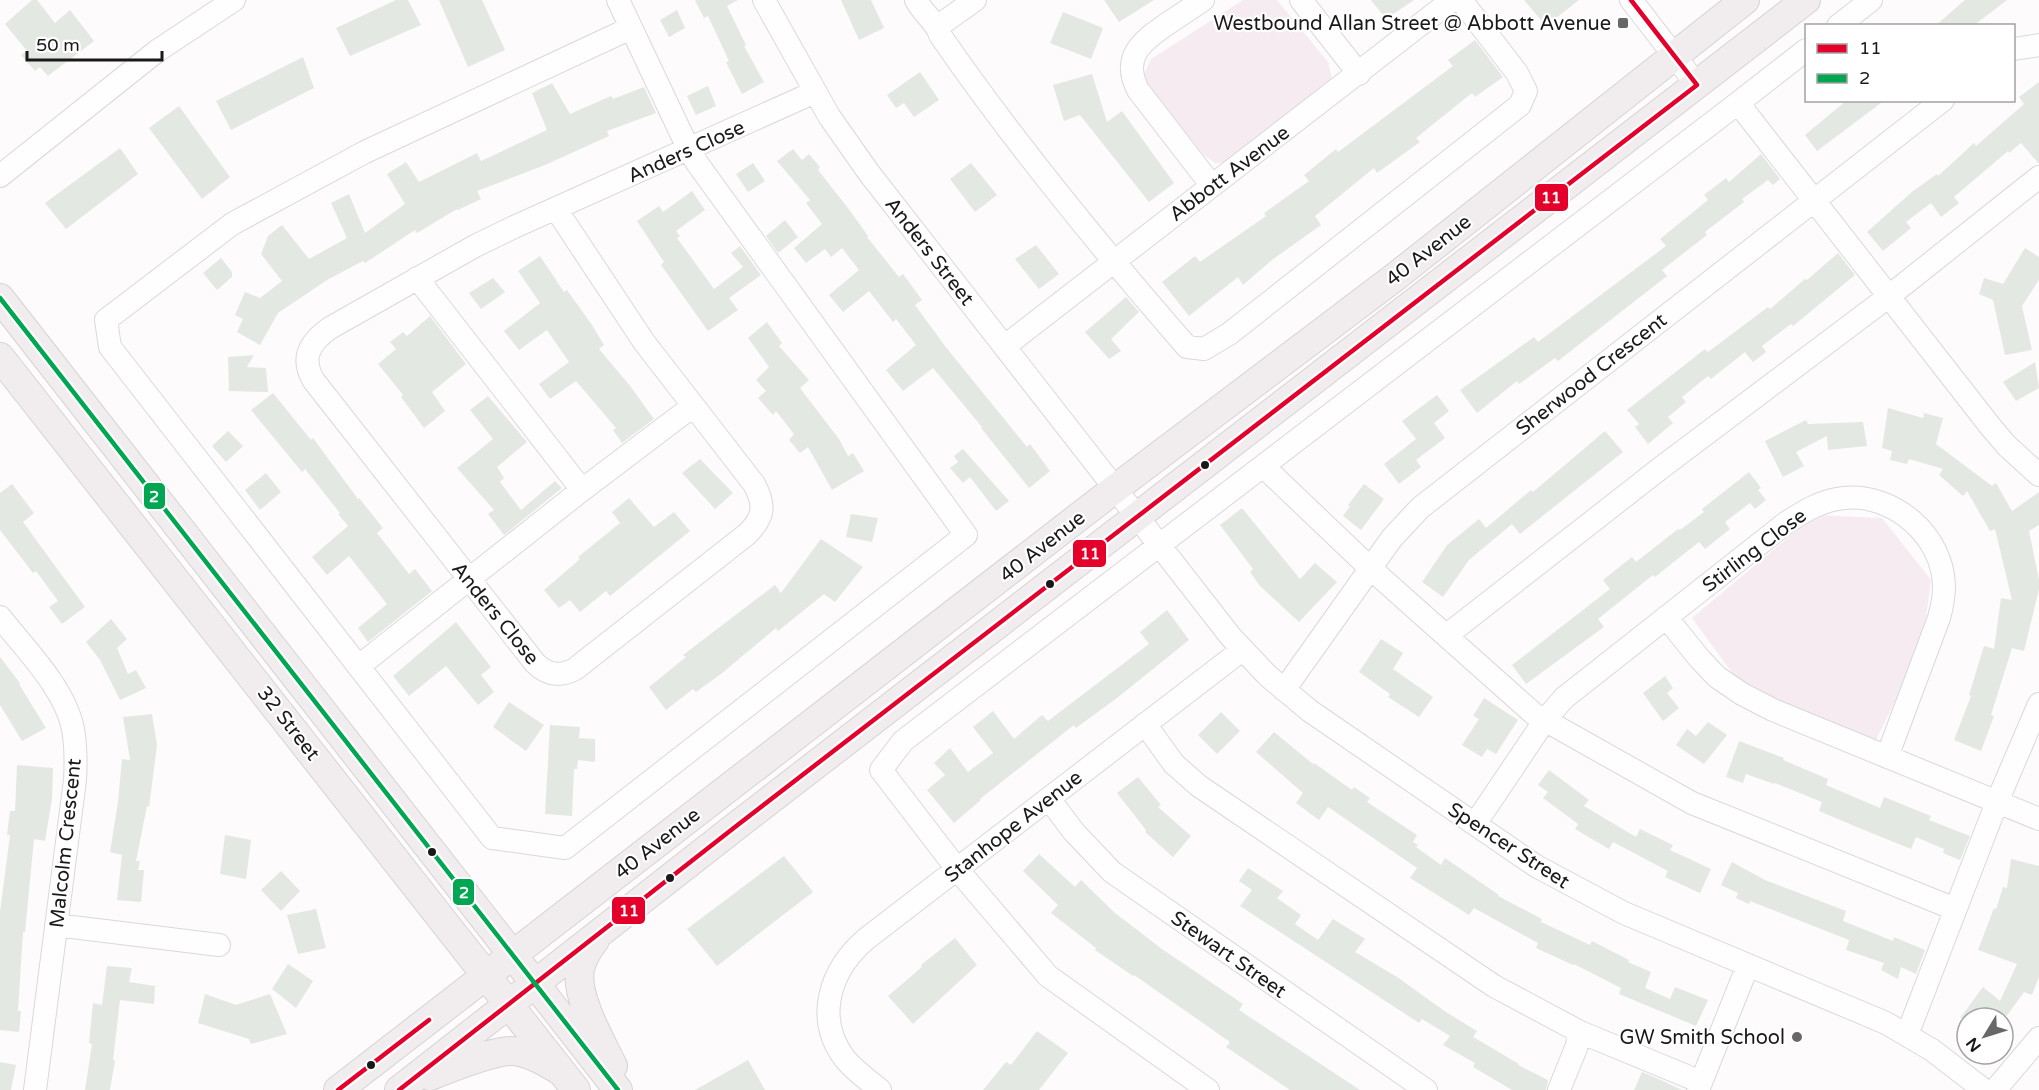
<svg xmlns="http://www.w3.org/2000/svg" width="2039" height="1090" font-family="'Varela Round',sans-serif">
	<rect width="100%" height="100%" fill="#fdfbfc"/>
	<!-- green -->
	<path fill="#f7ebf2" d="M 1243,0 L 1277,0 L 1328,62 L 1332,77 L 1323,89 L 1230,162 L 1215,163 L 1204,155 L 1148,87 L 1143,76 L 1151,59 Z
		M 1815,515 L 1882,518 L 1931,580 L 1922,647 L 1874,744 L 1741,685 L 1692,618 Z"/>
	<!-- building -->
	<path fill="#e4e8e3" d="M 32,0 L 37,0 L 55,23 L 70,10 L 94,41 L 48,76 L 40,67 L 35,71 L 21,55 L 27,51 L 5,24 Z
		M 396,0 L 408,0 L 421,25 L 350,56 L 336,28 Z
		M 439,0 L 482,0 L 505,50 L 468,67 Z
		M 695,0 L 738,0 L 727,6 L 746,45 L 744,46 L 764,82 L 742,94 L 726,62 L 729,61 L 708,16 L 704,18 Z
		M 841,0 L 871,0 L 884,28 L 859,40 Z
		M 1104,0 L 1154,0 L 1119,22 Z
		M 1371,0 L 1414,0 L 1386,19 Z
		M 1524,0 L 1579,0 L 1546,26 Z
		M 1965,0 L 2007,0 L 1973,26 L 1935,26 Z
		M 677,10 L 685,28 L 669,37 L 660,20 Z
		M 1063,12 L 1103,28 L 1091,59 L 1050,43 Z
		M 1475,40 L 1503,77 L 1475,97 L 1472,93 L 1416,138 L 1420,142 L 1377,173 L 1374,168 L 1315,216 L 1321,225 L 1272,260 L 1243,285 L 1238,277 L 1189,316 L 1162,282 L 1195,256 L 1200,262 L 1266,216 L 1264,213 L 1309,181 L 1304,175 L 1336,149 L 1338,152 L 1453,66 L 1448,60 Z
		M 303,57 L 314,88 L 231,130 L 216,101 Z
		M 920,72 L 939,100 L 914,117 L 904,103 L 896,108 L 887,95 Z
		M 1092,74 L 1107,122 L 1122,111 L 1174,183 L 1149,202 L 1080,115 L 1064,121 L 1053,85 Z
		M 2039,82 L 2039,164 L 2021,143 L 2009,153 L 2008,151 L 1954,197 L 1959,203 L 1941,217 L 1931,203 L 1906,222 L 1911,228 L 1883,251 L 1867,232 L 1913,191 L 1937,174 L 1938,176 L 1974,143 L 1976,146 L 2024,104 L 2019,97 Z
		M 552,83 L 570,114 L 611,96 L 613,99 L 644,87 L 656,113 L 607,131 L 609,136 L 545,165 L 477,191 L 481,199 L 458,210 L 457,209 L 417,233 L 415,230 L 365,263 L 363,261 L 327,280 L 278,313 L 260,345 L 237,332 L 243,319 L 235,315 L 245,292 L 260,298 L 282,281 L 261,254 L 268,236 L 282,225 L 309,259 L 347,238 L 331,203 L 349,194 L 365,233 L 405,204 L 387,174 L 406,162 L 419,182 L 477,153 L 481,161 L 547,130 L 532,93 Z
		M 708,86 L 716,106 L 696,115 L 687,96 Z
		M 1847,100 L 1885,100 L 1817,151 L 1805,135 Z
		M 179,106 L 230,177 L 202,199 L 149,128 Z
		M 120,148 L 138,174 L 66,229 L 45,203 Z
		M 793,149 L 802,160 L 809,154 L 820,167 L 818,170 L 848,208 L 868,236 L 867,237 L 899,277 L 903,274 L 922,300 L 915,305 L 945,346 L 1027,447 L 1030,444 L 1050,471 L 1029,488 L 981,428 L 982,427 L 933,368 L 903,391 L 886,370 L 916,345 L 896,319 L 893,322 L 869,291 L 843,312 L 829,295 L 859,270 L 842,248 L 831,257 L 825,249 L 806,263 L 794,248 L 822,224 L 806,203 L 810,200 L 777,161 Z
		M 1761,154 L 1780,179 L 1773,185 L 1768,180 L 1742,199 L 1744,202 L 1705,232 L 1707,235 L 1662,270 L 1667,276 L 1558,361 L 1555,358 L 1519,384 L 1517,381 L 1477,413 L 1460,390 L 1534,337 L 1538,342 L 1666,246 L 1660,239 L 1708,200 L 1704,195 L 1726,178 L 1729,182 Z
		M 753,163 L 765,181 L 748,192 L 736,174 Z
		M 971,163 L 997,195 L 975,212 L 950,179 Z
		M 692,191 L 705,210 L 676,231 L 680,236 L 677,238 L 714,289 L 743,267 L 731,253 L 740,246 L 761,275 L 729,298 L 738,310 L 708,331 L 661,265 L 664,262 L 637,221 L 659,206 L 663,212 Z
		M 785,220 L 798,237 L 778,253 L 766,236 Z
		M 1036,245 L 1059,274 L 1039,289 L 1015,259 Z
		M 2025,248 L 2039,257 L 2039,280 L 2022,306 L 2032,350 L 2005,355 L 1993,300 L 1979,294 L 1984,278 L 2003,284 Z
		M 1838,253 L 1855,275 L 1793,326 L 1791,324 L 1762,346 L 1766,352 L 1753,362 L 1745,352 L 1711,379 L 1708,376 L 1682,397 L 1686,402 L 1668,417 L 1673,423 L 1648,444 L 1635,427 L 1639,424 L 1627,410 L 1705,349 L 1708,352 L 1768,307 L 1770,309 L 1805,279 L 1807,280 Z
		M 540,256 L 564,292 L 567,290 L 592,325 L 604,345 L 599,349 L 631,387 L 654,419 L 622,443 L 613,430 L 616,428 L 576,381 L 550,399 L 539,384 L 569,362 L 547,330 L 519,350 L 504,331 L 540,303 L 518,271 Z
		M 221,258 L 232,272 L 232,277 L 217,290 L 203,273 Z
		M 493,278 L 505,292 L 481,309 L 469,293 Z
		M 1126,297 L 1139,312 L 1111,339 L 1121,351 L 1109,359 L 1085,332 Z
		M 430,316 L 466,364 L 432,392 L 445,411 L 424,428 L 401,397 L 403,395 L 378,364 L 396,349 L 390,342 L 403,332 L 407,336 Z
		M 767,322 L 782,343 L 779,346 L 809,380 L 800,388 L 839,439 L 848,456 L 853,453 L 864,471 L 832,490 L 808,447 L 800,453 L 789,440 L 794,434 L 776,411 L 773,415 L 758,398 L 766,391 L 756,380 L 769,367 L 748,338 Z
		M 254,355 L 247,367 L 266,368 L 268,392 L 229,391 L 228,357 Z
		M 2035,362 L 2039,388 L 2016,401 L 2003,382 Z
		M 273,393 L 311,440 L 313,438 L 358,499 L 359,498 L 383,528 L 377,533 L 409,574 L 415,569 L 432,591 L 368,642 L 358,628 L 387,604 L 349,556 L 327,575 L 312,557 L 348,526 L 338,514 L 340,513 L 305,469 L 302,472 L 251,410 Z
		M 1437,395 L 1449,411 L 1434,423 L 1445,438 L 1416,460 L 1421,467 L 1399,484 L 1384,464 L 1416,439 L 1402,421 Z
		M 488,396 L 527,442 L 497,467 L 504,478 L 500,482 L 521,510 L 555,481 L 562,488 L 504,535 L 488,514 L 494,510 L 457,468 L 493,439 L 470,410 Z
		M 1888,408 L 1923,418 L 1924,413 L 1943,418 L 1936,444 L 1992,486 L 1996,483 L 2012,511 L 2039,492 L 2039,525 L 2029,531 L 2039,580 L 2039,589 L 2024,651 L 2012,648 L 1991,715 L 1994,716 L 1981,751 L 1954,740 L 1971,696 L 1969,695 L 1984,646 L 1994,649 L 2001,598 L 2012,600 L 1995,529 L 1990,531 L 1967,491 L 1963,496 L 1939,475 L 1943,469 L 1909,459 L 1907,464 L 1890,460 L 1892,451 L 1882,448 Z
		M 1806,420 L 1808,424 L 1863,422 L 1867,446 L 1828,450 L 1827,436 L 1796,452 L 1804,466 L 1783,477 L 1765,441 Z
		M 228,431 L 243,446 L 226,462 L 212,446 Z
		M 1605,431 L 1623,452 L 1520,534 L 1512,524 L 1469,560 L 1443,597 L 1422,582 L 1447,545 L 1479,519 L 1486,528 L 1531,490 L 1533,492 Z
		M 963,449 L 1009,501 L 996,511 L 970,477 L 963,483 L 950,468 L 958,462 L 954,456 Z
		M 700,459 L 733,493 L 715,509 L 682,473 Z
		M 1749,472 L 1761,488 L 1758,490 L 1766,500 L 1755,509 L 1750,503 L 1725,522 L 1730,529 L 1705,549 L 1699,542 L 1655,577 L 1653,575 L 1598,619 L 1604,627 L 1526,684 L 1512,665 L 1610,589 L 1603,580 L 1632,557 L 1636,562 L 1678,529 L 1680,530 L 1704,512 L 1702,509 Z
		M 266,473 L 281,492 L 260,510 L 245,490 Z
		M 12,484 L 34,513 L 23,522 L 85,607 L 62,624 L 49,607 L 58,601 L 36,571 L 33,573 L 0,530 L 0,493 Z
		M 1364,484 L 1384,499 L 1361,530 L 1343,516 L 1350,506 L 1348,505 Z
		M 629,498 L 654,527 L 674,512 L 690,531 L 610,596 L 606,591 L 580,612 L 570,600 L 559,608 L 544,590 L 580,559 L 578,557 L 620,523 L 612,512 Z
		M 1242,508 L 1300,579 L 1315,563 L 1337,582 L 1299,622 L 1260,586 L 1250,572 L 1253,569 L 1220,525 Z
		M 851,514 L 878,518 L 872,542 L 846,537 Z
		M 821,539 L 863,567 L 835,602 L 824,594 L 778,631 L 776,628 L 721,674 L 696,692 L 693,689 L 666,710 L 649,687 L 686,657 L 683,655 L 775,585 L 781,593 Z
		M 1167,610 L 1189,640 L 1117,698 L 1076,728 L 1074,725 L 980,799 L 981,800 L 954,823 L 927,790 L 945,775 L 934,763 L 950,748 L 968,772 L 993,753 L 973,727 L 993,711 L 1014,739 L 1042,715 L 1048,721 L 1149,644 L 1140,632 Z
		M 111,619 L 127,639 L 117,648 L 128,674 L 136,670 L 146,688 L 120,700 L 100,660 L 86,642 Z
		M 456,622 L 491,667 L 481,675 L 494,692 L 478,705 L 446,666 L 409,696 L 393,676 Z
		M 1381,639 L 1403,653 L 1393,669 L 1433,697 L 1419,717 L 1388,697 L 1390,694 L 1359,672 Z
		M 0,657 L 20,683 L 19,684 L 46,728 L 22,741 L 0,705 Z
		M 1665,676 L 1673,688 L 1667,693 L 1679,708 L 1663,721 L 1643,693 Z
		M 1484,698 L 1518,720 L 1496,754 L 1487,749 L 1482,757 L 1462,745 L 1479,719 L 1473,716 Z
		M 509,702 L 544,725 L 526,751 L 493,727 Z
		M 1221,712 L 1240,731 L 1217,754 L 1198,735 Z
		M 152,714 L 157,745 L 149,807 L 147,806 L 136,861 L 140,861 L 138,870 L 144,870 L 141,902 L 117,900 L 122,855 L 110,852 L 118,802 L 122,759 L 130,760 L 123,717 Z
		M 1708,722 L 1727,735 L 1704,764 L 1676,745 L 1687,729 L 1696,736 Z
		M 550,725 L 580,727 L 579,738 L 595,739 L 595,762 L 578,760 L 577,769 L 574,769 L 572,816 L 545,814 Z
		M 1274,732 L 1313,764 L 1314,763 L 1352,790 L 1354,787 L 1370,798 L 1367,802 L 1417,835 L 1413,842 L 1418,845 L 1416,847 L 1441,865 L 1445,858 L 1499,895 L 1498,896 L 1542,919 L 1541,922 L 1590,945 L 1592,941 L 1629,960 L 1628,962 L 1651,972 L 1645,988 L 1670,999 L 1675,987 L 1708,1000 L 1696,1026 L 1619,994 L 1621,988 L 1574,964 L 1573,965 L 1536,948 L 1538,943 L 1474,908 L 1469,915 L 1410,878 L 1417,868 L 1328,807 L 1319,820 L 1296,803 L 1303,793 L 1256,752 Z
		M 1739,741 L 1784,758 L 1783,760 L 1828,779 L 1826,785 L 1880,808 L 1884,797 L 1931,816 L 1929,820 L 1970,836 L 1960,860 L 1943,853 L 1944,849 L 1916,837 L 1911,849 L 1864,830 L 1819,811 L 1822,802 L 1775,783 L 1774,784 L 1746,774 L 1743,783 L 1726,777 Z
		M 17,765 L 53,768 L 52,799 L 45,841 L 34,839 L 25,932 L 23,932 L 18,1011 L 21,1011 L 19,1032 L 0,1030 L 0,912 L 10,835 L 7,835 L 10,811 L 15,811 Z
		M 1549,770 L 1589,800 L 1584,806 L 1636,837 L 1640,829 L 1673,845 L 1670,850 L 1711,869 L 1700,893 L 1665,877 L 1668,871 L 1613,842 L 1609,849 L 1575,829 L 1578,824 L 1543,798 L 1548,792 L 1538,785 Z
		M 1138,777 L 1161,805 L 1158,807 L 1191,836 L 1173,857 L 1145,832 L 1146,830 L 1117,793 Z
		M 225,835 L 251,840 L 246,879 L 220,874 Z
		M 1039,854 L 1075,887 L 1081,880 L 1115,913 L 1162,949 L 1243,1004 L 1239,1010 L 1360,1090 L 1290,1090 L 1226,1047 L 1230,1042 L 1134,975 L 1133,976 L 1095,950 L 1096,948 L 1051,913 L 1058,905 L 1023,871 Z
		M 784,856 L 813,892 L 717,966 L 687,929 Z
		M 2011,859 L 2039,866 L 2039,977 L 2032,995 L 2024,992 L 2003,1021 L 2003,1018 L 1960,1018 L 1983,987 L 2000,1001 L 2017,964 L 1978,950 L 1994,908 L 1996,909 L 2003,887 L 2007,888 Z
		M 1732,862 L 1765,880 L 1846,911 L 1843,921 L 1893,941 L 1894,937 L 1925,950 L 1916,974 L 1901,967 L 1898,979 L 1881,970 L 1884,963 L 1846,950 L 1849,940 L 1750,901 L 1749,904 L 1736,898 L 1738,893 L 1721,885 Z
		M 1248,868 L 1283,891 L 1277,898 L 1301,915 L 1295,924 L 1318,940 L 1333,919 L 1365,939 L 1355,952 L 1397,977 L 1446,1012 L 1477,1031 L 1473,1037 L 1519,1064 L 1518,1065 L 1548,1080 L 1546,1090 L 1512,1090 L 1473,1067 L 1475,1063 L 1443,1045 L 1450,1036 L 1422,1019 L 1419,1023 L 1240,906 L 1252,890 L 1239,881 Z
		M 281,871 L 300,891 L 281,911 L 261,890 Z
		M 316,909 L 326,948 L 298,954 L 287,915 Z
		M 955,938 L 977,965 L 913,1024 L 888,996 L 922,967 L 921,965 Z
		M 288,964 L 313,981 L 296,1008 L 272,989 Z
		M 107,966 L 132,968 L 129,982 L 155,986 L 154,1004 L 120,1000 L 113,1060 L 115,1060 L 110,1090 L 85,1090 L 92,1044 L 89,1043 L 93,1003 L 102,1005 Z
		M 205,994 L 236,1005 L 270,994 L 287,1034 L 251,1044 L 249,1039 L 198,1023 Z
		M 1037,1031 L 1068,1053 L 1039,1090 L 983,1090 L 1006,1062 L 1011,1065 Z
		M 748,1060 L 765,1090 L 695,1090 Z
		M 0,1062 L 16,1065 L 11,1090 L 0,1090 Z
		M 1642,1072 L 1661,1080 L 1682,1090 L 1634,1090 Z"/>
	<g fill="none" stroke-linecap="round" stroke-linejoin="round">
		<!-- minor casing -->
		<g stroke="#dad8d9" stroke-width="24">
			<path id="minor" d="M 618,0 L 689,150 L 697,163 L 966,535 L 565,848 L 492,838 L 110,347 L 106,320 L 232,224 L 365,152 L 631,28
				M 764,0 L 829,116 L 869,173 L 1231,637 L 1268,676 L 1310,711 L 1536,866 L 1624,913 L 1886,1023 L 1932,1050 L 1984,1090
				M 916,0 C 922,13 936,21 940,35 C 1015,144 1100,247 1187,347 L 1204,349 L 1229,334 L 1520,105 L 1526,91 L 1517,73 L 1461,0
				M 1203,0 C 1191,8 1179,16 1167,24 C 1142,41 1121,57 1138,90 L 1212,186
				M 1301,0 L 1359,74
				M 1631,0 L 1697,85
				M 1838,26 L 1871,0
				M 937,27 L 975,0
				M 2014,49 L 2039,45
				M 1806,50 L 1738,103 L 1990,426 L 2007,446 L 2039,475
				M 0,176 L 157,51 L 234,0
				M 556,209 L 644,342 L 754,484 C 766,506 764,518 746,535 L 575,669 C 560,677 547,675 535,663 L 314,381 C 300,358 310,342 330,328 L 475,246 L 514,227 L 815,92
				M 417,278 L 582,490
				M 1005,346 L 1452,0
				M 1264,467 L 1370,568 L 1534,714 L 1692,803 L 1955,909
				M 0,617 C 25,649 65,688 73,729 C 76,746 76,763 75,780 L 35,1090
				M 1666,617 L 1699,658 L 1717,677 L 1742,694 L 1773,710 L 2039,819
				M 1447,635 L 1662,467 L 1888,297 L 2039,177
				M 359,666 L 582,490 L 693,406
				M 1284,690 L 1392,538 L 1420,508 L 1943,100
				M 1145,724 L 1174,764 L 1199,786 L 1494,986 L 1580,1032 L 1701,1082
				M 1049,799 L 1074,832 L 1112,872 L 1426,1090
				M 1475,824 L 1545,720 L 1564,698 L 1786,523 C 1804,511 1822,500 1844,498 C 1894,493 1943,536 1944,586 C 1944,597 1942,607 1939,618 L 1887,757
				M 56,925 L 219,945
				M 1907,1035 L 1997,802 L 2039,704
				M 880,1090 C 868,1080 855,1071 845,1059 C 814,1018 830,970 866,939 L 1242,650
				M 1208,1090 L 1048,976 L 957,869 L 881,770 L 903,741 L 1738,103
				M 1559,1090 L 1576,1048 L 1580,1032
				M 1698,1090 L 1748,965
				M 1995,1090 L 2039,1038"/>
		</g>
		<!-- major casing -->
		<g stroke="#d5d4d5" stroke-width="30">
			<path id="major" d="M 0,298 L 618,1090
				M 0,357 L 576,1090
				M 595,940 C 589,948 582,958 580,969 C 575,997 601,1041 613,1066
				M 430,1076 C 448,1069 492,1051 511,1051 C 527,1051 545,1062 559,1070
				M 338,1090 L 1116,488 L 1395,277 L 1745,0
				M 399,1090 L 735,827 L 1806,0"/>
		</g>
		<!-- minor -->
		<use href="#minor" stroke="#fffeff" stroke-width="22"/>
		<!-- major -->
		<use href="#major" stroke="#f1ecee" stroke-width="28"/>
		<!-- bus-1 casing -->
		<g stroke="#fff" stroke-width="9">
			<path id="bus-1" d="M 338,1090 L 429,1020
				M 399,1090 L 735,827 L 1697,85 L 1631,0"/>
		</g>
		<!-- bus-2 casing -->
		<g stroke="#fff" stroke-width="9">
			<path id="bus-2" d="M 0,298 L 618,1090"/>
		</g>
		<!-- bus-1 -->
		<use href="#bus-1" stroke="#e4002b" stroke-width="4.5"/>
		<!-- bus-2 -->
		<use href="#bus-2" stroke="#00a651" stroke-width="4.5"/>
	</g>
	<!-- markers -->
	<g fill="#696869" stroke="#fff" stroke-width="2">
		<rect x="1617" y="17" width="12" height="12" rx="3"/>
		<circle cx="1797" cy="1037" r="6"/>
	</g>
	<g fill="#1a191a" stroke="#fff" stroke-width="2">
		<circle cx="1205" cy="465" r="5"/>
		<circle cx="1050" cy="584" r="5"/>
		<circle cx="432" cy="852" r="5"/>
		<circle cx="670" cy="878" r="5"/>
		<circle cx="371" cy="1065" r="5"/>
	</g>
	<g text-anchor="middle" stroke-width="4.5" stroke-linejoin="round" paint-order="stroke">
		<!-- poi labels -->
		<g font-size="20" fill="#1a191a" stroke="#fff" text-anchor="end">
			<text x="1611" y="30">Westbound Allan Street @ Abbott Avenue</text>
			<text x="1785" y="1044">GW Smith School</text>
		</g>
		<!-- street labels -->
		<g font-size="20" fill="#1a191a" stroke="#fff">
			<text transform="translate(686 151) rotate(-24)" y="7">Anders Close</text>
			<text transform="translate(1229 173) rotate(-37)" y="7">Abbott Avenue</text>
			<text transform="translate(1428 250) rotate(-38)" y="7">40 Avenue</text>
			<text transform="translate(930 251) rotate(52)" y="7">Anders Street</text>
			<text transform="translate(1591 374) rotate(-38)" y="7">Sherwood Crescent</text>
			<text transform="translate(1042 546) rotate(-38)" y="7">40 Avenue</text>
			<text transform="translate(1754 550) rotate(-37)" y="7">Stirling Close</text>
			<text transform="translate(496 613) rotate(51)" y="7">Anders Close</text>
			<text transform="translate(289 723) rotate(52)" y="7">32 Street</text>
			<text transform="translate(1013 826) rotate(-38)" y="7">Stanhope Avenue</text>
			<text transform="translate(65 843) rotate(-84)" y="7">Malcolm Crescent</text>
			<text transform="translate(657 843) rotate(-38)" y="7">40 Avenue</text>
			<text transform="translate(1509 845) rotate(33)" y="7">Spencer Street</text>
			<text transform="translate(1229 954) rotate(35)" y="7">Stewart Street</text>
		</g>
	</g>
	<g stroke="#fff" stroke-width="2">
		<rect x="1534" y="183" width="35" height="29" rx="6" fill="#e4002b"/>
		<rect x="143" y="482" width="23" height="28" rx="6" fill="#00a651"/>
		<rect x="1072" y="539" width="35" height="29" rx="6" fill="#e4002b"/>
		<rect x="452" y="878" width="23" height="28" rx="6" fill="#00a651"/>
		<rect x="611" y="896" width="35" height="29" rx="6" fill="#e4002b"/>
	</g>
	<g font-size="16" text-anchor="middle" font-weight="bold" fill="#fff">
		<text x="1551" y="203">11</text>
		<text x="154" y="502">2</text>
		<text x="1090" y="559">11</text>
		<text x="464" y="898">2</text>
		<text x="629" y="916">11</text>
	</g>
	<!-- legend -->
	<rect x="1805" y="24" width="210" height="78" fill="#ffffff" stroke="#a3a3a3" stroke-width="1.5"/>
	<rect x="1817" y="44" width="30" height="9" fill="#e4002b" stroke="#a3a3a3" stroke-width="1.5"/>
	<text x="1859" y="54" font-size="18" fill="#1a191a">11</text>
	<rect x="1817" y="74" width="30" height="9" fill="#00a651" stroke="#a3a3a3" stroke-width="1.5"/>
	<text x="1859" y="84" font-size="18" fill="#1a191a">2</text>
	<!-- north arrow -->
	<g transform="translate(1985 1036) rotate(232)"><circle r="28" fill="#ffffff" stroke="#a3a3a3" stroke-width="1.5"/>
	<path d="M0-4.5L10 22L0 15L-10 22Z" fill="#696869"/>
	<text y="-9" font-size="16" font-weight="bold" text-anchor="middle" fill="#1a191a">N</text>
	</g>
	<!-- scale -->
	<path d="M27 51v9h135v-9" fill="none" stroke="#1a191a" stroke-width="3"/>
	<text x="36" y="51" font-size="18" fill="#1a191a" stroke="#ffffff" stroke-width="4.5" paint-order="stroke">50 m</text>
</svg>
